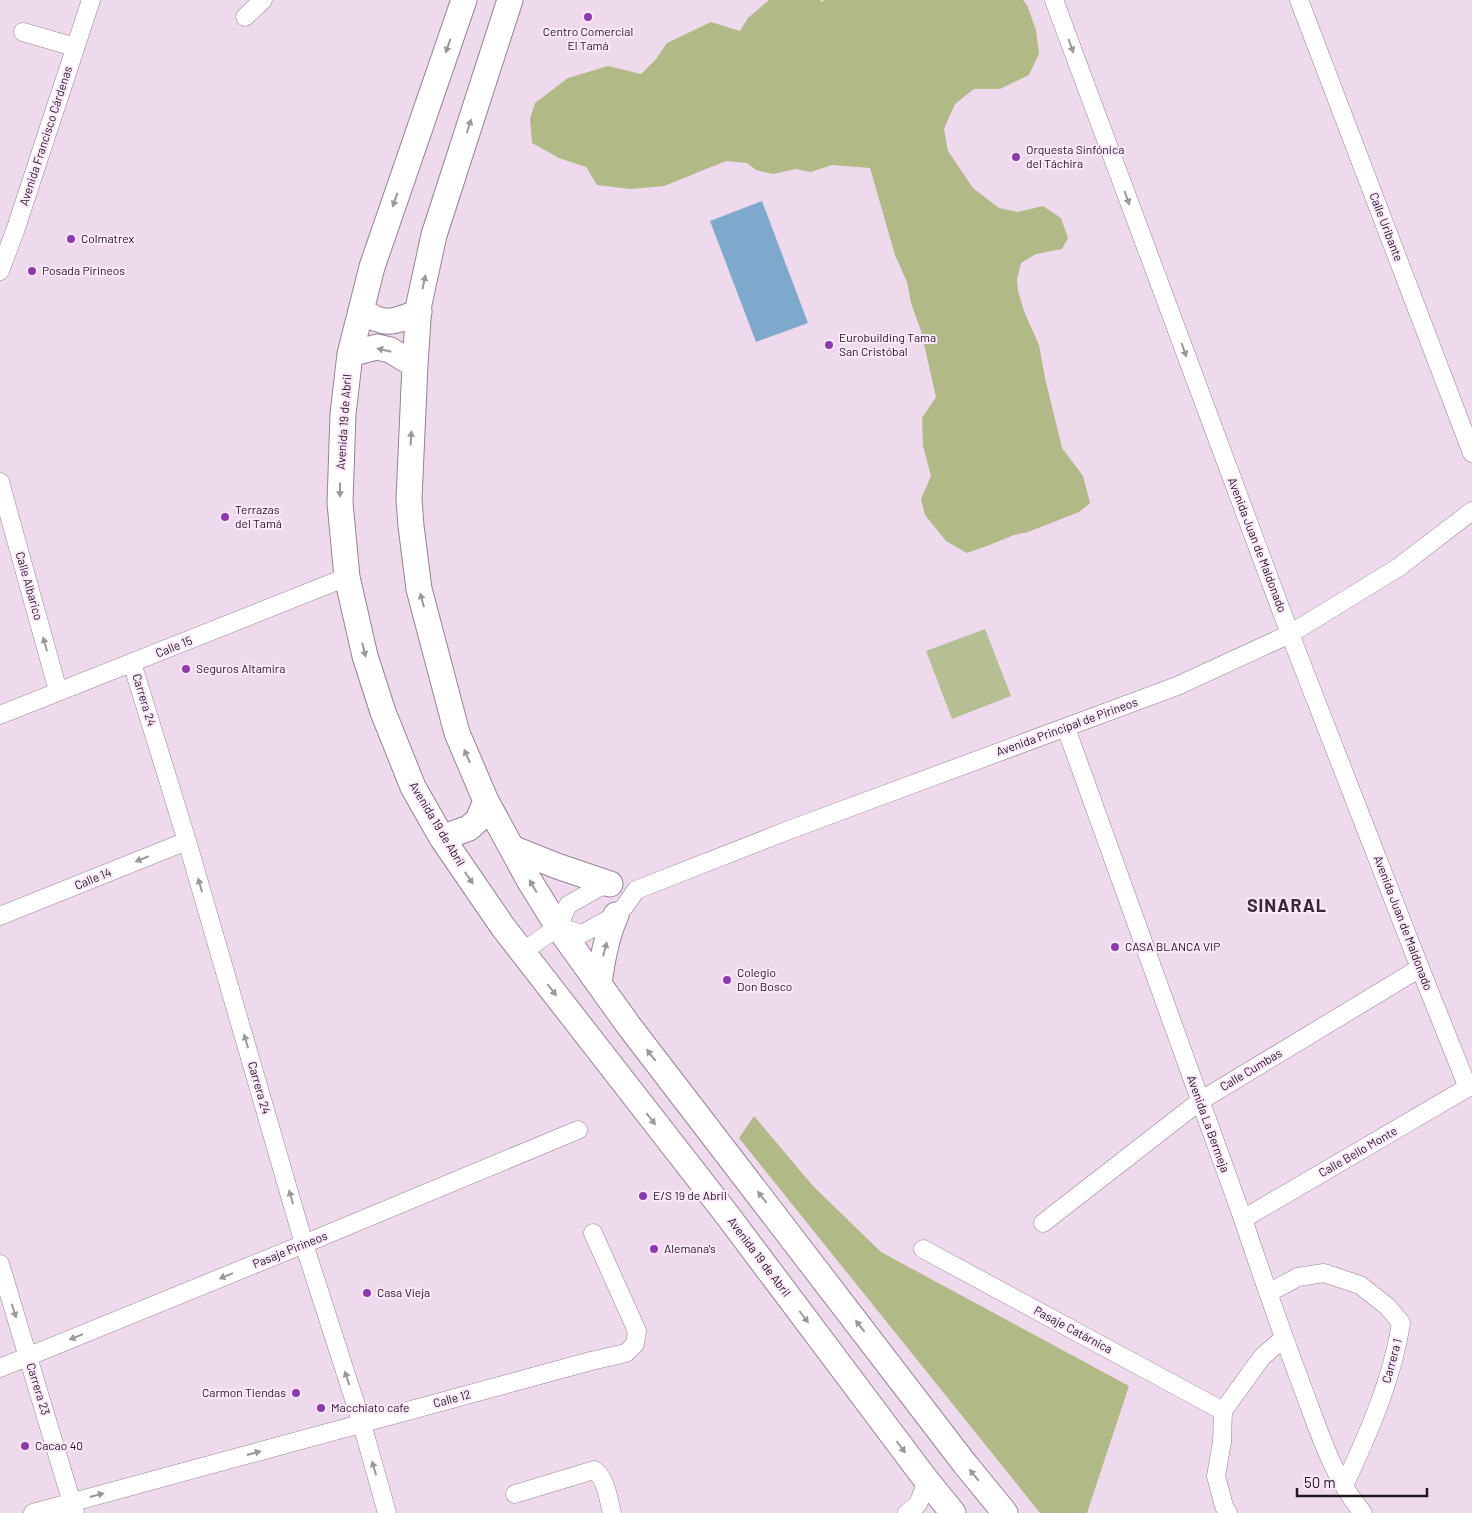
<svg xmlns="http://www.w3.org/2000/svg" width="1472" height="1513" font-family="Barlow,sans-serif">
	<rect width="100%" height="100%" fill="#efdaed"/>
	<!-- green -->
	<path fill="#b6be94" d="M 985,629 L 1011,696 L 952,719 L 926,651 Z"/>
	<!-- forest -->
	<path fill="#b1ba86" d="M 769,0 L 820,0 L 822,2 L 824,0 L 1023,0 L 1027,5 L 1036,30 L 1039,54 L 1029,75 L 1000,89 L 974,89 L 955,104 L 944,129 L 948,151 L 973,188 L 999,208 L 1018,212 L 1043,206 L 1061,218 L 1068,238 L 1062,249 L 1036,254 L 1021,263 L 1017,279 L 1018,291 L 1024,311 L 1039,345 L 1045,378 L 1062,448 L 1083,476 L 1090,503 L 1079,512 L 1028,532 L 1014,535 L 987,546 L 967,553 L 946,541 L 925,515 L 921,499 L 931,476 L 923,446 L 922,418 L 936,397 L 921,331 L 911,303 L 907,282 L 895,255 L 870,168 L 832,165 L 811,172 L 795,169 L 773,174 L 756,170 L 747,163 L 726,161 L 664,186 L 630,189 L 597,185 L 586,167 L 559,158 L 532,143 L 530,119 L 535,103 L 568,78 L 608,66 L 641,74 L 656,59 L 667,43 L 711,22 L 740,31 L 748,18 Z
		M 754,1116 L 813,1186 L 881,1252 L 1129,1386 L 1087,1513 L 1040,1513 L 739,1138 Z"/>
	<!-- water -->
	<path fill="#7ea9cc" d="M 762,201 L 808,323 L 756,342 L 710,221 Z"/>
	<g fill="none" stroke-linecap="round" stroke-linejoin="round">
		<!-- street casing -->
		<g stroke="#958394" stroke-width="19">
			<path id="street" d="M 1054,0 L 1290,634 L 1420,968 L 1468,1088
				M 1299,0 L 1472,453
				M 245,17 L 263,0
				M 23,32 L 75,47
				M 0,271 L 15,231 L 91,0
				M 0,482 L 58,691
				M 132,663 L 187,841 L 304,1244 L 362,1424 L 387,1513
				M 0,715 L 347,577
				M 1066,728 L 1243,1219 C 1262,1276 1282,1333 1303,1389 C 1319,1431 1333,1478 1363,1513
				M 0,916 L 187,841
				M 558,927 L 582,934 L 616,915 L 625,906 L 636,890 L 789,830 L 1177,686 L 1290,634 L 1399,567 L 1472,511
				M 522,952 L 558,927 L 568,905 L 598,888 L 610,884 L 613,885
				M 1243,1219 L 1472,1085
				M 1043,1223 L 1200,1101 L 1420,968
				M 923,1249 L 1223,1411
				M 0,1264 L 75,1513
				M 1268,1293 L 1298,1277 L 1324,1273 L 1360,1285 L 1388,1307 L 1401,1323 C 1392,1381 1368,1434 1344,1486
				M 0,1368 L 304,1244 L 578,1130
				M 515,1494 L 594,1470 C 607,1479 608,1499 612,1513
				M 33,1513 L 591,1361 L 626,1353 L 635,1344 L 637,1331 L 593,1233
				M 907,1513 L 918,1504 L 927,1481
				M 1228,1513 L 1224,1506 L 1216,1476 L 1222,1442 L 1223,1411 L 1262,1357 L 1284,1338"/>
		</g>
		<!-- secondary casing -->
		<g stroke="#958394" stroke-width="27">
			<path id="secondary" d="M 464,0 L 372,267 L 350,354 L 343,414 L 340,503 L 347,577 L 365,656 L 383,712 L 413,787 L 442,838 L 503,927 L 728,1216 L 927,1481 L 953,1513
				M 510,0 L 434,235 L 419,304 L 415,365 L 409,499 L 411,526 L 419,589 L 457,733 L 486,801 L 529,880 L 558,927 L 629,1026 L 965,1464 L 1005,1513
				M 361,310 C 384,327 394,322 419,312
				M 350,354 L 377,347 L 390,350 L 415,365
				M 442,838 L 469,828 L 478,820 L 486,801
				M 512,848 L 557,866 L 610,884
				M 599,984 C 602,960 606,937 616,915"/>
		</g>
		<!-- street -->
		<use href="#street" stroke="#fff" stroke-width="18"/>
		<!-- secondary -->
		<use href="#secondary" stroke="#fff" stroke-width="25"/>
	</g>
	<!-- one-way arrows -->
	<defs><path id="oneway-solid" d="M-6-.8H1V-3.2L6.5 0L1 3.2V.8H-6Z" transform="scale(1.25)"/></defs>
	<g fill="#9b989b">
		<use href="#oneway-solid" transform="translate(448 46) rotate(109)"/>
		<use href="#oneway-solid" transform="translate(1071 46) rotate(70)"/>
		<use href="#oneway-solid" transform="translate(469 126) rotate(-72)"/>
		<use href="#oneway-solid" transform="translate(1127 198) rotate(70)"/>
		<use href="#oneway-solid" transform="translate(395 200) rotate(109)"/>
		<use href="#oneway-solid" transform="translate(424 282) rotate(-78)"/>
		<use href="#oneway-solid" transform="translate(384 350) rotate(-167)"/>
		<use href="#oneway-solid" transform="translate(1184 350) rotate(70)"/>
		<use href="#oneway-solid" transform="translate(411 438) rotate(-87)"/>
		<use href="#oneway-solid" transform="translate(340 490) rotate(91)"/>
		<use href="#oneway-solid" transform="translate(422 600) rotate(-105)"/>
		<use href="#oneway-solid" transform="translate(45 644) rotate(-106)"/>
		<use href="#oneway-solid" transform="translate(364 650) rotate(76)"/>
		<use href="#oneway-solid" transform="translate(467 756) rotate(-113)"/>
		<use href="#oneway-solid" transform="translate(142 859) rotate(158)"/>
		<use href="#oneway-solid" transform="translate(469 878) rotate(56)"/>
		<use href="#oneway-solid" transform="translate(200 885) rotate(-106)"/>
		<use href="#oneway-solid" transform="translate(533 886) rotate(-120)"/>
		<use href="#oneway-solid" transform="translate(605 949) rotate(-75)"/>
		<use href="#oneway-solid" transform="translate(552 990) rotate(52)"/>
		<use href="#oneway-solid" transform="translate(246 1041) rotate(-106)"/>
		<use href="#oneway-solid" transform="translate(651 1055) rotate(-128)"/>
		<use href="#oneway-solid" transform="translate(651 1119) rotate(52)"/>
		<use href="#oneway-solid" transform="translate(291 1197) rotate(-106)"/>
		<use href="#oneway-solid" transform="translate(762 1197) rotate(-128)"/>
		<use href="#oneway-solid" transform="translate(226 1276) rotate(158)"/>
		<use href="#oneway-solid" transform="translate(14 1311) rotate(73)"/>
		<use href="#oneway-solid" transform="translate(804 1317) rotate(53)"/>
		<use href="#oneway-solid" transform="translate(860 1326) rotate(-128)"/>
		<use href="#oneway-solid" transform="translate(76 1337) rotate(158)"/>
		<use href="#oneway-solid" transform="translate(347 1378) rotate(-108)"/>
		<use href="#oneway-solid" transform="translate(901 1447) rotate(53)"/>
		<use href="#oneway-solid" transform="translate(254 1453) rotate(-15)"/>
		<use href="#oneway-solid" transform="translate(374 1468) rotate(-106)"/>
		<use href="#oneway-solid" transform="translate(974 1475) rotate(-129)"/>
		<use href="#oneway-solid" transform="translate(97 1495) rotate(-15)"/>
	</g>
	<!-- markers -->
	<g fill="#8b3bab" stroke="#fce7fb" stroke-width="2">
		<circle cx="588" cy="17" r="5"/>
		<circle cx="1016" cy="157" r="5"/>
		<circle cx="71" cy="239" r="5"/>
		<circle cx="32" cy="271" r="5"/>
		<circle cx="829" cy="345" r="5"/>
		<circle cx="225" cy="517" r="5"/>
		<circle cx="186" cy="669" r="5"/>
		<circle cx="1115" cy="947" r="5"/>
		<circle cx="727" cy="980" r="5"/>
		<circle cx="643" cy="1196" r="5"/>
		<circle cx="654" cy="1249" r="5"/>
		<circle cx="367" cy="1293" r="5"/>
		<circle cx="296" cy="1393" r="5"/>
		<circle cx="321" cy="1408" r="5"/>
		<circle cx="25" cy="1446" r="5"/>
	</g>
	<g text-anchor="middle" stroke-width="4" stroke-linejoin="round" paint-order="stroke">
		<!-- poi labels -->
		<g font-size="12" fill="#201920" stroke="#fce7fb" text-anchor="start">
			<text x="588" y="36" text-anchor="middle">Centro Comercial<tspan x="588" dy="14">El Tamá</tspan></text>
			<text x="1026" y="154">Orquesta Sinfónica<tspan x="1026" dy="14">del Táchira</tspan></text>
			<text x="81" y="243">Colmatrex</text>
			<text x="42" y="275">Posada Pirineos</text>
			<text x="839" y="342">Eurobuilding Tama<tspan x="839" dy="14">San Cristóbal</tspan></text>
			<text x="235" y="514">Terrazas<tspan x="235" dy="14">del Tamá</tspan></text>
			<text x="196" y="673">Seguros Altamira</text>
			<text x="1125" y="951">CASA BLANCA VIP</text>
			<text x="737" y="977">Colegio<tspan x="737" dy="14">Don Bosco</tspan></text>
			<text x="653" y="1200">E/S 19 de Abril</text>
			<text x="664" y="1253">Alemana's</text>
			<text x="377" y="1297">Casa Vieja</text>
			<text x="286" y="1397" text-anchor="end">Carmon Tiendas</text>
			<text x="331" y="1412">Macchiato cafe</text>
			<text x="35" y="1450">Cacao 40</text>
		</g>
		<!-- street labels -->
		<g font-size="12" fill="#201920" stroke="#fce7fb">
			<text transform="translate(46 136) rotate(-72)" y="4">Avenida Francisco Cárdenas</text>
			<text transform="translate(1386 227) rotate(69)" y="4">Calle Uribante</text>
			<text transform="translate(344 422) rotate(-86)" y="4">Avenida 19 de Abril</text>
			<text transform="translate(1257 545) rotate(69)" y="4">Avenida Juan de Maldonado</text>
			<text transform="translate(29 586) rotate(74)" y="4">Calle Albarico</text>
			<text transform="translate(174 647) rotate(-22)" y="4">Calle 15</text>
			<text transform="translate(144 700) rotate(73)" y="4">Carrera 24</text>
			<text transform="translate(1067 727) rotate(-20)" y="4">Avenida Principal de Pirineos</text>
			<text transform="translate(437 824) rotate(59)" y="4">Avenida 19 de Abril</text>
			<text transform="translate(93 879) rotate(-22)" y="4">Calle 14</text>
			<text transform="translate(1403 923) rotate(69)" y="4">Avenida Juan de Maldonado</text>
			<text transform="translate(1251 1070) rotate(-31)" y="4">Calle Cumbas</text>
			<text transform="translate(259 1088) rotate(74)" y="4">Carrera 24</text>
			<text transform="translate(1208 1124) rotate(70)" y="4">Avenida La Bermeja</text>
			<text transform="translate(1358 1152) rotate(-30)" y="4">Calle Bello Monte</text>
			<text transform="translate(290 1250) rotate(-22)" y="4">Pasaje Pirineos</text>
			<text transform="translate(759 1257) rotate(53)" y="4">Avenida 19 de Abril</text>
			<text transform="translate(1073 1330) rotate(28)" y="4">Pasaje Catárnica</text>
			<text transform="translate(1392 1361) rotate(-75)" y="4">Carrera 1</text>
			<text transform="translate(38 1389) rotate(73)" y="4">Carrera 23</text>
			<text transform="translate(452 1399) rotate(-15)" y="4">Calle 12</text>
		</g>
		<!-- district labels -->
		<g font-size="18" font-weight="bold" letter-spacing="1" fill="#382937" stroke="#fce7fb">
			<text x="1287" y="912">SINARAL</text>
		</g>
	</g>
	<!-- scale -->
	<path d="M1297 1488v8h130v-8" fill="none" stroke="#201920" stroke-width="2.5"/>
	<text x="1304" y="1488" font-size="15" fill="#201920" stroke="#fce7fb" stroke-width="4" paint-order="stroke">50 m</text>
</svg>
